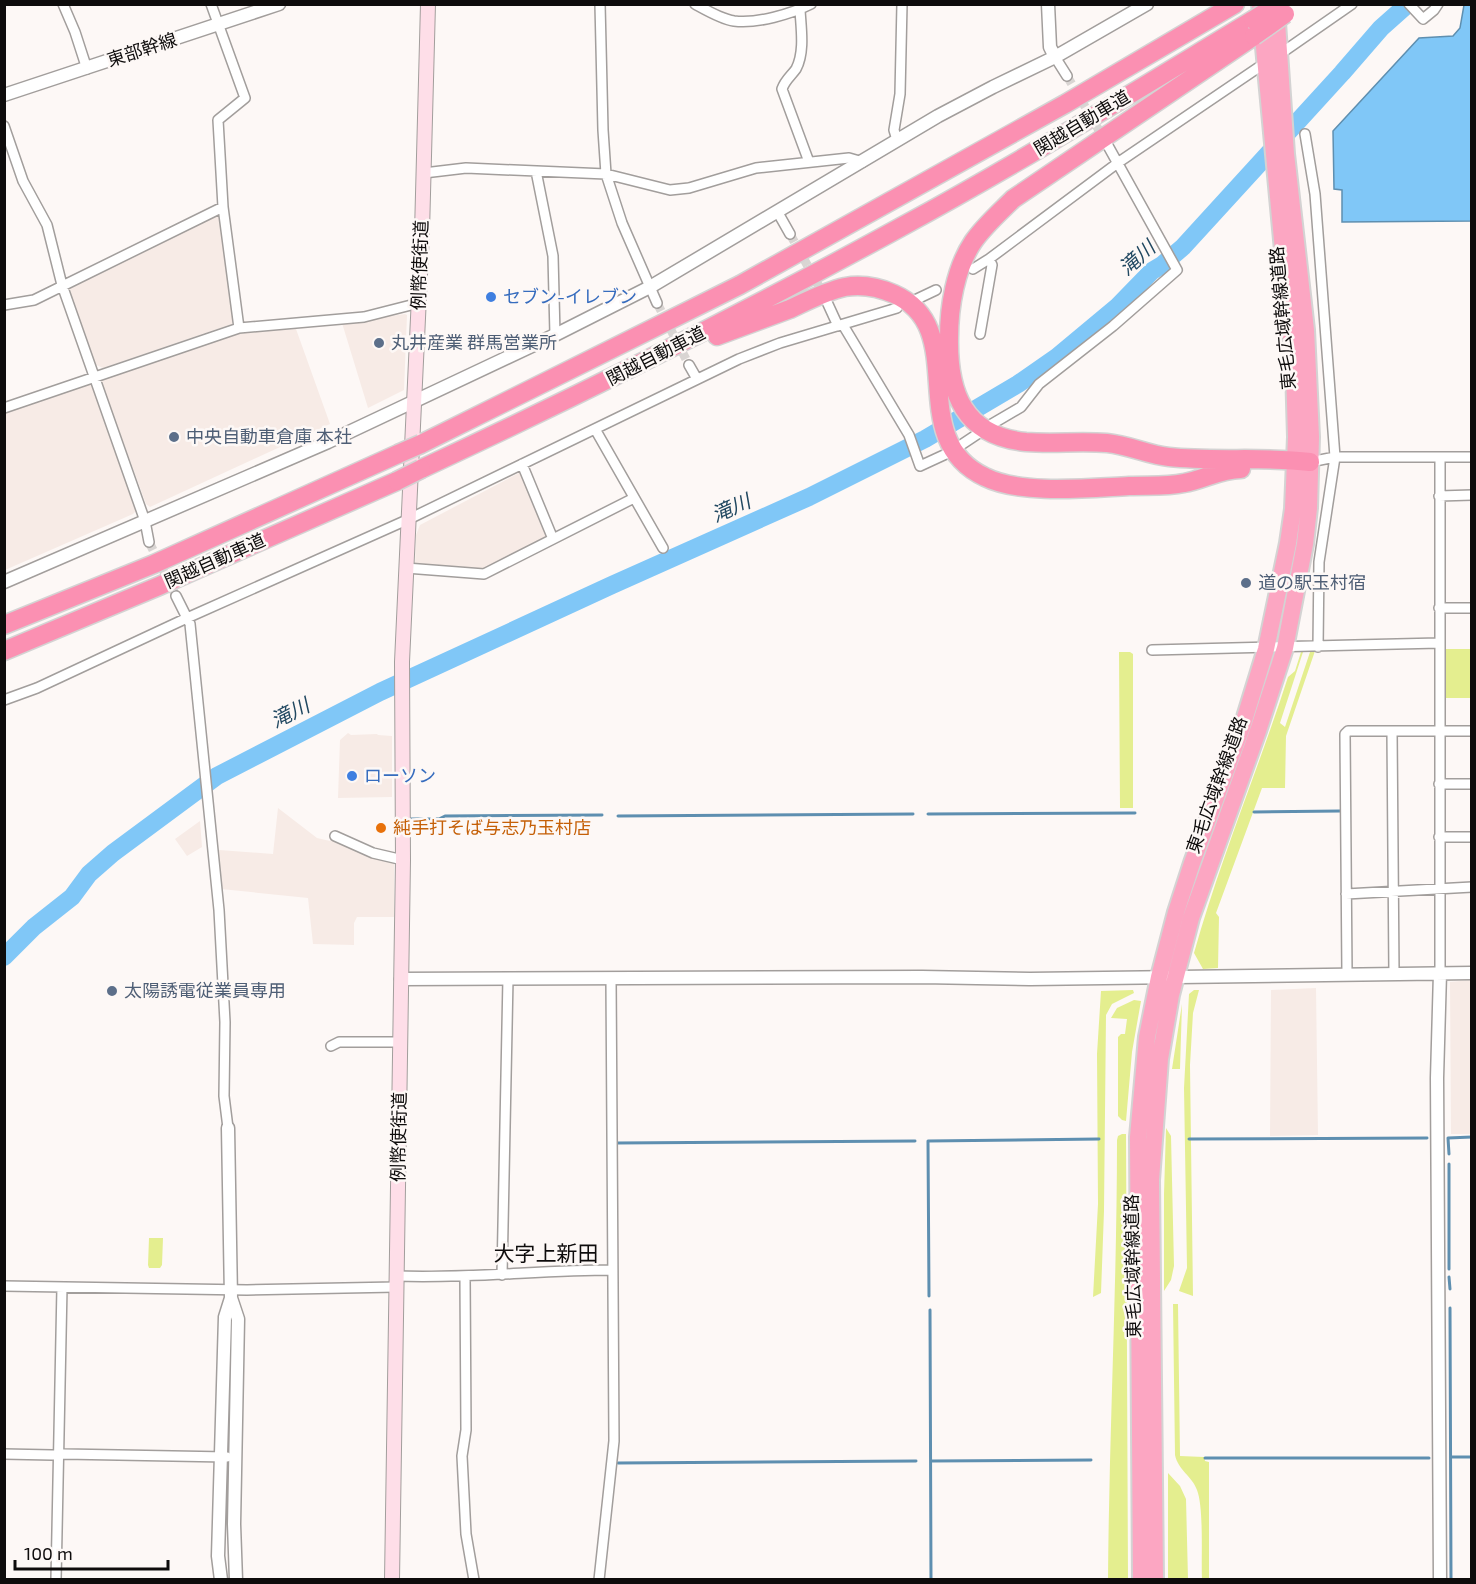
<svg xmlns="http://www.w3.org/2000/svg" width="1476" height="1584" font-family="'Exo 2','Noto Sans JP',sans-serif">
	<rect width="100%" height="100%" fill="#fdf8f6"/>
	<!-- built -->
	<path fill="#f7ebe6" d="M 217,216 L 221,218 L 233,320 L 232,324 L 103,368 L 94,364 L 68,289 L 69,287 Z
		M 405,314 L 407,315 L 404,390 L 368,408 L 342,323 Z
		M 296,329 L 330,424 L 150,507 L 146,504 L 101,381 L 103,378 L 238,332 Z
		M 89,383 L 93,386 L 137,510 L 133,514 L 5,570 L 4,413 Z
		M 521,472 L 548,534 L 547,539 L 484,571 L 415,566 L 416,535 L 420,525 Z
		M 348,733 L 351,735 L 377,734 L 378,735 L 392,736 L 392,797 L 338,798 L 340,740 Z
		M 278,808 L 317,838 L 330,841 L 334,838 L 375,857 L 394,863 L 394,917 L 357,917 L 354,923 L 354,945 L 313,944 L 308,898 L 221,889 L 219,850 L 273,854 Z
		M 200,821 L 202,847 L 187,856 L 175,839 Z
		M 1471,980 L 1471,1134 L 1451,1134 L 1450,982 Z
		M 1316,988 L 1318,1135 L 1270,1136 L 1271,990 Z"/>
	<!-- green -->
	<path fill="#e4ee8f" d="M 1444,649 L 1471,649 L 1471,698 L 1444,698 Z
		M 1315,651 L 1286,736 L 1285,788 L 1262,788 L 1216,913 L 1219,917 L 1218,968 L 1203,969 L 1194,953 C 1220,860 1258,770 1288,677 L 1295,671 L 1301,652 L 1303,652 L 1280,723 L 1285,727 L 1310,652 Z
		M 1119,652 L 1130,652 L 1133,654 L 1133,808 L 1120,808 Z
		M 1133,990 L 1134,993 L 1112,1004 L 1106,1015 L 1104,1211 L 1101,1293 L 1093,1297 L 1098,1204 L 1097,1054 L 1101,991 Z
		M 1194,990 L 1199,990 L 1193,1013 L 1190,1065 L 1193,1296 L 1179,1291 L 1187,1268 L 1184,1088 L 1189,994 Z
		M 1134,1000 L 1141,1001 L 1132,1052 L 1126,1121 L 1122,1120 L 1118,1116 L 1118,1037 L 1121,1034 L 1125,1034 L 1127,1019 L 1111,1018 L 1117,1008 Z
		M 1182,1004 L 1180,1069 L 1172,1069 Z
		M 1166,1128 L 1171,1136 L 1174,1266 L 1171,1280 L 1164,1291 L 1164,1194 Z
		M 1122,1134 L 1126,1134 L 1128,1579 L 1108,1580 C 1109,1433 1117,1287 1117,1140 L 1118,1136 Z
		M 149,1238 L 163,1238 L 162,1265 L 160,1268 L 149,1268 L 148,1265 Z
		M 1173,1304 L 1178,1304 L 1180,1456 L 1204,1457 L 1205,1461 L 1209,1462 L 1209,1579 L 1202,1579 C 1201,1558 1204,1508 1197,1490 C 1192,1476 1178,1470 1175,1455 Z
		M 1168,1473 L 1180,1486 L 1186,1499 L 1188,1579 L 1168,1579 Z"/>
	<!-- water -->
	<path fill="#80c7f7" stroke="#5e8fb0" stroke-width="1.5" d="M 1464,5 L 1472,5 L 1471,221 L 1342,222 L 1342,190 L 1334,189 L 1333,131 L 1419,38 L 1453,36 L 1460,28 Z"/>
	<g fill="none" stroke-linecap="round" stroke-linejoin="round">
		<!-- stream -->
		<path stroke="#5e8fb0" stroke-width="3" d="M 1254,812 L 1340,811
			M 928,814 L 1135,813
			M 618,816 L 913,814
			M 408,821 L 409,819 L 439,819 L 445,816 L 602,815
			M 1189,1139 L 1427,1138
			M 617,1143 L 915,1141
			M 1449,1154 L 1448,1138 L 1472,1137
			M 1449,1164 L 1449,1269
			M 1449,1277 L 1450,1289
			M 929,1296 L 928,1141 L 1099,1139
			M 1450,1308 L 1451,1580
			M 930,1310 L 931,1580
			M 1451,1457 L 1472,1457
			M 1205,1458 L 1429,1458
			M 931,1461 L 1091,1460
			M 618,1463 L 916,1461"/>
		<!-- river -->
		<path stroke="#80c7f7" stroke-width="18" d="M 4,957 L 34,927 L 72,897 L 89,874 L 113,853 L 217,776 L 380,692 L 612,585 L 809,497 L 925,439 L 1018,384 L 1057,357 L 1117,307 L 1152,271 L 1162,265 L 1183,247 L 1342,73 L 1381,28 L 1408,4"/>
		<!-- minor-tunnel -->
		<path stroke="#d9d5d3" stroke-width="9" stroke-dasharray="9 4.5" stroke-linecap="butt" d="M 1067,76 L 1104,139
			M 790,234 L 825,297
			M 657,303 L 689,365
			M 149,542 L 176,596"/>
		<!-- minor casing -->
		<g stroke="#a29e9c" stroke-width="12">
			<path id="minor" d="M 63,4 L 75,32 L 87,69
				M 211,4 L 245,98 L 218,120 L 223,207 L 239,328
				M 600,4 L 603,130 L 606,174 L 622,223 L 657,303
				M 695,4 C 706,10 721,19 734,21 C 757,24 791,14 811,4
				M 1409,4 L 1423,19 L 1434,10 L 1438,4
				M 800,10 C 801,28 805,52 796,69 C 791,76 785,80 782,89 L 809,162
				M 1280,54 L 1352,4
				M 1055,57 L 1067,76
				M 4,126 L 23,181 L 47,225 L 62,285 L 145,521 L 149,542
				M 1305,134 L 1315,194 L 1335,457 L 1319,562 L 1318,647
				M 897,140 L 894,130 L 900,94 L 902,4
				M 536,171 L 553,256 L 555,335
				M 424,173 L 466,168 L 606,174 L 670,190 L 689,188 L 756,168 L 849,158 L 863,162
				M 777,211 L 790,234
				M 973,269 L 989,259 L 1119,162 L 1265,63
				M 917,299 L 936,290
				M 827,302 L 838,326
				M 4,305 L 34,300 L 223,207
				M 843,325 L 909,435 L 920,466 L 946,454
				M 980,334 L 992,265 L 989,259
				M 689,365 L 697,379
				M 4,408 L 239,328 L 364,317 L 419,303
				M 992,424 L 1021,407 L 1039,384 L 1113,326 L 1177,270 L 1107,144
				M 595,429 L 663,548
				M 961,445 L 979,433
				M 1440,458 L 1440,973
				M 1310,462 L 1335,457 L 1472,457
				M 522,464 L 553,539
				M 1439,496 L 1472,495
				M 406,568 L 484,574 L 634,498
				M 176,596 L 190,624 L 219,910 L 225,1022 L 224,1096 L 228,1128
				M 1439,608 L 1472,608
				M 1152,650 L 1439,643
				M 4,700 L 37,688 L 187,618 L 409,519 L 739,359 L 780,343 L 897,308
				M 1392,731 L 1394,973
				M 1439,784 L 1472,784
				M 335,836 L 373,853 L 403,860
				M 1439,837 L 1472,837
				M 1346,894 L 1472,887
				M 1347,974 L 1345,734 L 1348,731 L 1472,731
				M 331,1046 L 339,1042 L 400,1042
				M 502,1275 L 508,978
				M 396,1276 C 469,1279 540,1270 612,1270
				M 465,1277 L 466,1430 L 462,1456 L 466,1534 L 474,1580
				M 4,1286 L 247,1290 L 396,1287
				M 4,1454 L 52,1455 L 64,1454 L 227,1457
				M 56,1580 L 62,1287
				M 599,1580 L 614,1441 L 611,978"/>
		</g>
		<!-- tertiary casing -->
		<g stroke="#a29e9c" stroke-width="15">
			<path id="tertiary" d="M 1048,4 L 1050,47 L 1055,57
				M 4,95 L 279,4
				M 4,582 L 328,442 L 555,335 L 650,287 L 938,116 L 993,87 L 1055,57 L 1147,4
				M 401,979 L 922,977 L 1030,979 L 1472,973
				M 228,1128 L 231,1298 L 238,1319 L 234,1524 L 236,1580
				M 221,1580 L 218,1556 L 225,1317 L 231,1298
				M 1440,1580 L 1437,1078 L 1440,973"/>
		</g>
		<!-- secondary casing -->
		<g stroke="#a29e9c" stroke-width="16">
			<path id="secondary" d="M 392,1580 L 403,860 L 402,662 L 422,232 L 428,4"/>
		</g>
		<!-- trunk casing -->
		<g stroke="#d4d3d3" stroke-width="20">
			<path id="trunk" d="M 1141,1580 L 1138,1137 L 1147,1037 L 1159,977 L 1176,912 L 1192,863 L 1242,727 L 1266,649 L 1288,543 L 1293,509 L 1296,437 L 1294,368 L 1260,4
				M 1155,1580 L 1151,1180 L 1160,1059 L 1171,995 L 1191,918 L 1258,731 L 1285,648 L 1305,544 L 1309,508 L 1311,437 L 1306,330 L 1286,154 L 1276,8"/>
		</g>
		<!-- motorway casing -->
		<g stroke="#d4d3d3" stroke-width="21">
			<path id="motorway" d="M 1254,36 L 1013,199 C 999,213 984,226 973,242 C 955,269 949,307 949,338 C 948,393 964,436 1026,442 C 1053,444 1080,441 1107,443 C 1129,445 1148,455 1169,457 C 1216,462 1264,456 1310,462
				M 717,336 C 741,327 766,318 790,309 C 807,301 826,291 845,287 C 862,284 878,287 894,294 C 973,329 902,438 985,477 C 1021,495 1088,488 1129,486 C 1147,485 1166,487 1184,483 C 1203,480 1220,469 1241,469
				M 421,444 L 740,285 L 1065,104 L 1235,4
				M 421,469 C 584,393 744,313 901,227 C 1021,162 1137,90 1253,20
				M 4,625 L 154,564 L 398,454
				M 4,651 L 159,586 L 397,481"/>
		</g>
		<!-- minor -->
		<use href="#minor" stroke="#fff" stroke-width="9"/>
		<!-- tertiary -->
		<use href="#tertiary" stroke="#fff" stroke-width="12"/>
		<!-- secondary -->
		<use href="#secondary" stroke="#fedee8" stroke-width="14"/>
		<!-- trunk -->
		<use href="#trunk" stroke="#fca6c2" stroke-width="16"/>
		<!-- motorway -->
		<use href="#motorway" stroke="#fb90b2" stroke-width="18"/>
		<!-- motorway-bridge casing -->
		<g stroke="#d4d3d3" stroke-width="21" stroke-linecap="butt">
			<path id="motorway-bridge" d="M 1253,20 L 1278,4
				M 1254,36 L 1285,14
				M 398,454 L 421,444
				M 397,481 L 421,469"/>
		</g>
		<!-- motorway-bridge -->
		<use href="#motorway-bridge" stroke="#fb90b2" stroke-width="18"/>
	</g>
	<!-- markers -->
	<g fill="#3f7fe0" stroke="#fdf8f6" stroke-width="2">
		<circle cx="491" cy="297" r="6"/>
		<circle cx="352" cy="776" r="6"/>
	</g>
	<g fill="#5c6f8a" stroke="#fdf8f6" stroke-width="2">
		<circle cx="379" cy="343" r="6"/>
		<circle cx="174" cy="437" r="6"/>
		<circle cx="1246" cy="583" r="6"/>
		<circle cx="112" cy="991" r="6"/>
	</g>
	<circle fill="#e8710a" stroke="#fdf8f6" stroke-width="2" cx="381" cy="828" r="6"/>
	<g text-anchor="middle" stroke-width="5" stroke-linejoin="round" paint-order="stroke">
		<!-- street labels -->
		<g font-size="18" fill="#0e0c0c" stroke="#fdf8f6">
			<text transform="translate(142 50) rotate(-18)" y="6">東部幹線</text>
			<text transform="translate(1082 123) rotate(-31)" y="6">関越自動車道</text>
			<text transform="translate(420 265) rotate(-88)" y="6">例幣使街道</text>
			<text transform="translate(1283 318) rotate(-95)" y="6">東毛広域幹線道路</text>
			<text transform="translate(656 356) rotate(-27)" y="6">関越自動車道</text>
			<text transform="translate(215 561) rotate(-24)" y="6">関越自動車道</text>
			<text transform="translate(1217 785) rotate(-70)" y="6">東毛広域幹線道路</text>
			<text transform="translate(399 1137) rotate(-89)" y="6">例幣使街道</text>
			<text transform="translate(1133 1266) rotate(-91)" y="6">東毛広域幹線道路</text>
		</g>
		<!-- shop labels -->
		<g font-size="18" fill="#366cbe" stroke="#fdf8f6" text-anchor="start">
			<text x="503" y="303">セブン-イレブン</text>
			<text x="364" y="782">ローソン</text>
		</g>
		<!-- service labels -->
		<g font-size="18" fill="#4e5e75" stroke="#fdf8f6" text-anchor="start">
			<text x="391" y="349">丸井産業 群馬営業所</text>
			<text x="186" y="443">中央自動車倉庫 本社</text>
			<text x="1258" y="589">道の駅玉村宿</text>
			<text x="124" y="997">太陽誘電従業員専用</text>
		</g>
		<!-- food labels -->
		<g font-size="18" fill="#c56008" stroke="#fdf8f6" text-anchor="start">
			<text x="393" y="834">純手打そば与志乃玉村店</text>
		</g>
		<!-- water labels -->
		<g font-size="20" font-style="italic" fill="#214861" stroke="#fdf8f6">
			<text transform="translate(1137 258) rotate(-42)" y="7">滝川</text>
			<text transform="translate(731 508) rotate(-24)" y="7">滝川</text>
			<text transform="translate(290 713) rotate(-27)" y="7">滝川</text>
		</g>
		<!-- quarter labels -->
		<g font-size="21" fill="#0e0c0c" stroke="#fdf8f6">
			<text x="546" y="1261">大字上新田</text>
		</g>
	</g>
	<!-- border -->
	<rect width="1476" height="1584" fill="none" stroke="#0e0c0c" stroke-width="12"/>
	<!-- scale -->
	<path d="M15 1560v9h153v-9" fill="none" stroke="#0e0c0c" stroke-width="3"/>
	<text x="24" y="1560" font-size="18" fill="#0e0c0c" stroke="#fdf8f6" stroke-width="4.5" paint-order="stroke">100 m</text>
</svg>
